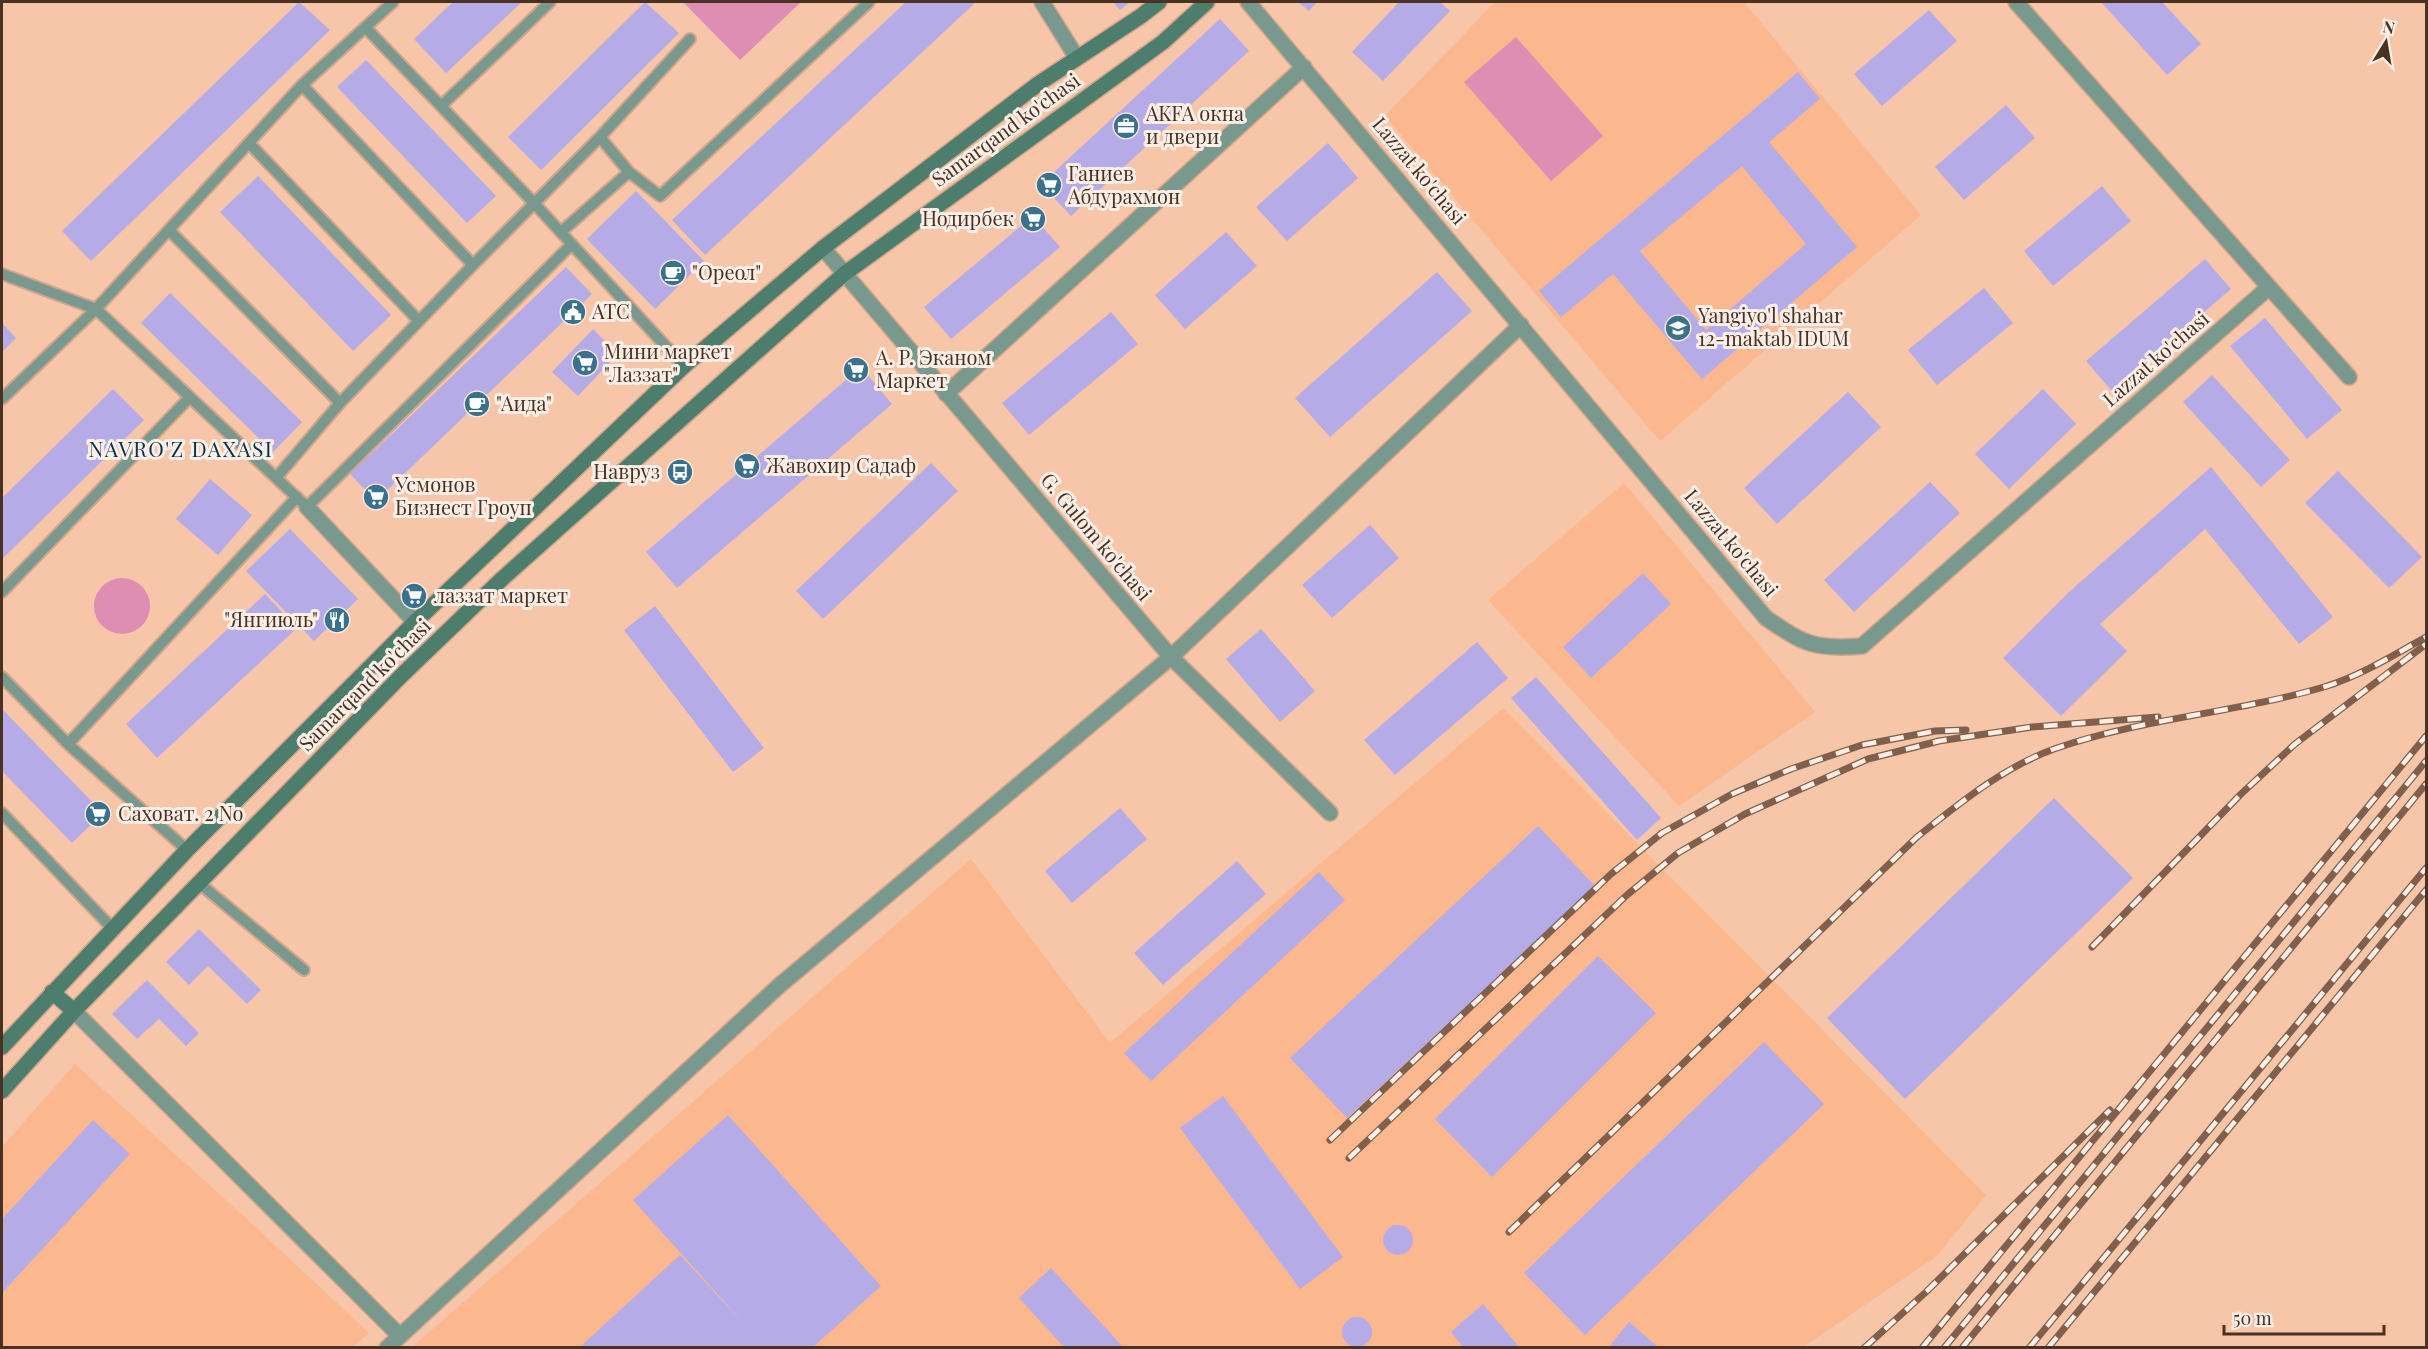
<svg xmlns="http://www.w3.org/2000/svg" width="2428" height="1349" font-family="'Playfair Display',serif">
	<rect width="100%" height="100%" fill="#f7c5a8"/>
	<!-- built -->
	<path fill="#fbb78e" d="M 1495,2 L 1744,2 L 1921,215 L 1660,441 L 1385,116 Z
		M 1624,483 L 1815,712 L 1679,806 L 1488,600 Z
		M 1503,708 L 1986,1195 L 1937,1256 L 1803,1347 L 411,1348 L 971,859 L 1110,1043 Z
		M 75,1064 L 248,1220 L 369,1333 L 351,1348 L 2,1348 L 2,1147 Z"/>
	<!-- green -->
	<path fill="#de8eb2" d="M 683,2 L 801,2 L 740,60 Z
		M 1516,37 L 1603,136 L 1551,181 L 1464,82 Z
		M94 606a28 28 0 1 1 56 0a28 28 0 1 1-56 0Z"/>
	<!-- building -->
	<path fill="#b5abe7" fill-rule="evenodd" d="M 299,2 L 330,30 L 91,261 L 62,231 Z
		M 453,2 L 522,2 L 446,73 L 414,39 Z
		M 645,2 L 679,33 L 541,170 L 508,137 Z
		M 906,2 L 976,2 L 705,255 L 672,220 Z
		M 1113,2 L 1130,2 L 1120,10 Z
		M 1298,2 L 1317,2 L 1309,11 Z
		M 1399,2 L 1440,2 L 1450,11 L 1383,81 L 1352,52 Z
		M 2101,2 L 2162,2 L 2201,44 L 2167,75 Z
		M 1929,10 L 1957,41 L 1882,106 L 1854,74 Z
		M 1220,19 L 1249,51 L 1071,216 L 1041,184 Z
		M 366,60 L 496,196 L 467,223 L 337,87 Z
		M 1798,72 L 1820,99 L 1769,142 L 1857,247 L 1702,379 L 1613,274 L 1561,317 L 1539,291 ZM 1742,166 L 1806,244 L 1706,330 L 1640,251 Z
		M 2006,105 L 2035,138 L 1964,200 L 1935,167 Z
		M 1328,143 L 1358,178 L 1287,241 L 1256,207 Z
		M 258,176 L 391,315 L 353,351 L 220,212 Z
		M 2102,186 L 2131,221 L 2053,286 L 2024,251 Z
		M 636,191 L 704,261 L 655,309 L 587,239 Z
		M 1033,216 L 1060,247 L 951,339 L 924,307 Z
		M 1226,232 L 1257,266 L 1185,329 L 1155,295 Z
		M 2205,259 L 2231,289 L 2112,391 L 2086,361 Z
		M 566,267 L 592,294 L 376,501 L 350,474 Z
		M 1437,272 L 1472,311 L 1330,437 L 1295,398 Z
		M 1984,288 L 2013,323 L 1937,385 L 1908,350 Z
		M 170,293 L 302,422 L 273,452 L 141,323 Z
		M 1111,312 L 1138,344 L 1029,435 L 1002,403 Z
		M 2265,318 L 2342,410 L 2307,439 L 2230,346 Z
		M 2,323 L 16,338 L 2,352 Z
		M 593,329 L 618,354 L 578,396 L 552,372 Z
		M 861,367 L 892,404 L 677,588 L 646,552 Z
		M 2212,375 L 2290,460 L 2261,487 L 2183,402 Z
		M 113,389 L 144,420 L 2,559 L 2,498 Z
		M 2043,389 L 2076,424 L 2009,489 L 1975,454 Z
		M 1848,392 L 1881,427 L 1777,524 L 1744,488 Z
		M 931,463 L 958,491 L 823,619 L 796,591 Z
		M 2211,467 L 2333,617 L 2299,644 L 2205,529 L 2100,624 L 2127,651 L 2061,716 L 2003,658 L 2069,592 Z
		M 2338,471 L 2422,557 L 2389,588 L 2305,503 Z
		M 210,479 L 252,515 L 218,555 L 176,519 Z
		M 1930,482 L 1960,513 L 1854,612 L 1824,580 Z
		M 1370,525 L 1399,558 L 1332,618 L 1302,585 Z
		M 290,529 L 358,599 L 314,641 L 246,571 Z
		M 1643,573 L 1671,604 L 1591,678 L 1563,647 Z
		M 265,594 L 297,628 L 157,758 L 126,724 Z
		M 655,606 L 764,748 L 733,772 L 624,630 Z
		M 1261,629 L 1315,691 L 1280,722 L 1226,659 Z
		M 1477,642 L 1508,678 L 1395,775 L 1364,740 Z
		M 1536,677 L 1661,818 L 1637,840 L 1511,698 Z
		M 2,709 L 103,813 L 72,843 L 2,771 Z
		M 2054,798 L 2133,878 L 1905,1099 L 1827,1018 Z
		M 1120,808 L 1147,839 L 1072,903 L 1045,871 Z
		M 1538,826 L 1595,886 L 1347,1118 L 1290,1058 Z
		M 1237,861 L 1266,894 L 1163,985 L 1134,953 Z
		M 1319,872 L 1345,900 L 1151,1081 L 1124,1053 Z
		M 199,929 L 261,990 L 247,1004 L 208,966 L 189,985 L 166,962 Z
		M 1598,956 L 1656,1013 L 1492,1177 L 1435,1119 Z
		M 147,980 L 199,1033 L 186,1046 L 159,1019 L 137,1039 L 112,1014 Z
		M 1764,1042 L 1824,1104 L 1585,1335 L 1524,1273 Z
		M 1223,1096 L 1343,1257 L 1300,1289 L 1180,1128 Z
		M 728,1115 L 881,1286 L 812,1348 L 579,1348 L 680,1255 L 748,1328 L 633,1200 Z
		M 93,1120 L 130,1154 L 2,1293 L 2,1219 Z
		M1383 1240a15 15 0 1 1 30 0a15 15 0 1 1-30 0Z
		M 1051,1268 L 1124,1348 L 1065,1348 L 1019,1298 Z
		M 1483,1304 L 1520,1348 L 1464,1348 L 1451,1332 Z
		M1342 1332a15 15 0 1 1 30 0a15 15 0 1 1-30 0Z
		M 1629,1322 L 1659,1348 L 1608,1348 Z"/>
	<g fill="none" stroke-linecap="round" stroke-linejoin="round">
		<!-- lane casing -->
		<g stroke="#d1a58b" stroke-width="14">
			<path id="lane" d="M 393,2 L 302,85 L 473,265 L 600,137 L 690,39
				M 366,28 L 533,202 L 684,366
				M 302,85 L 96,309 L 307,507 L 572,244
				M 441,106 L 550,2
				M 600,137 L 629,172
				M 249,143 L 418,320
				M 169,230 L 340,403 L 276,478
				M 561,232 L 629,172 L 660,196 L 869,2
				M 2,274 L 96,309 L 2,399
				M 340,403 L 473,265
				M 2,592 L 190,397
				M 2,677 L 68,744
				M 2,813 L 112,928
				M 187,850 L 68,744 L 297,497
				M 199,883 L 304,970"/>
		</g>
		<!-- street casing -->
		<g stroke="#d1a58b" stroke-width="18">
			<path id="street" d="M 1042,2 L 1077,58
				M 1248,2 L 1766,618 C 1804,644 1815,650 1862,646 L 2268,288
				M 2016,2 L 2349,377
				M 823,248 L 1171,657 L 1330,813
				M 946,394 L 1304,67
				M 307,507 L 415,622
				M 74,1011 L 399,1335
				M 387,1348 L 780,985 L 1171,657 L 1521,325"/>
		</g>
		<!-- secondary casing -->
		<g stroke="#d1a58b" stroke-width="18">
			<path id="secondary" d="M 52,992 L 74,1011
				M 2,1047 L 187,850 L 415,622 L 684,366 L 823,248 L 1038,84 L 1141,16 L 1159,2
				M 2,1091 L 74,1011 L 403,674 L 503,578 L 844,274 L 1163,42 L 1207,2"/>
		</g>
		<!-- lane -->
		<use href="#lane" stroke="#79998e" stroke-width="10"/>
		<!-- street -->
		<use href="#street" stroke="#79998e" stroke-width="15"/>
		<!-- secondary -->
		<use href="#secondary" stroke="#4c7d6d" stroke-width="15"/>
		<!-- rail casing -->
		<g stroke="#80604c" stroke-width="7">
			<path id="rail" d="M 2092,947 L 2241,794 L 2295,744 L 2426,644
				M 1330,1140 L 1611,874 L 1662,833 L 1732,794 L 1791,769 L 1862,745 L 1935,731 L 1966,730
				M 1349,1158 L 1627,895 L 1678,853 L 1745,814 L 1868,759 L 1939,741 L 2032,727 L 2158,717
				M 1509,1232 L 1917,837 C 1960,803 2002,768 2054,749 C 2142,718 2236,713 2324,687 C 2360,676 2394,655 2426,637
				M 1864,1348 L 1926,1292 L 2110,1110
				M 1922,1348 L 2426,736
				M 1944,1348 L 2426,761
				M 1962,1348 L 2426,784
				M 2029,1348 L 2426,868
				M 2048,1348 L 2426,890"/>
		</g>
		<!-- rail -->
		<use href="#rail" stroke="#fcefe8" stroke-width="4.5" stroke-dasharray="14" stroke-linecap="butt"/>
	</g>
	<!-- icons -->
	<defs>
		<g id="office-disc" transform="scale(1.35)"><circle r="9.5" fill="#3a718c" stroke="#fcefe8"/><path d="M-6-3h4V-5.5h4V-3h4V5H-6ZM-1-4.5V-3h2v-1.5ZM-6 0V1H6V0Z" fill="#fff"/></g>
		<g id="supermarket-disc" transform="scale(1.35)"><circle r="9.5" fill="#3a718c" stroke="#fcefe8"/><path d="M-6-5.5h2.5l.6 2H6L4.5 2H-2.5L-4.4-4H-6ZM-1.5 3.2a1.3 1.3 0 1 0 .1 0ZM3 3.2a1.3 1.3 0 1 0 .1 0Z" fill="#fff"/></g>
		<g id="cafe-disc" transform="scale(1.35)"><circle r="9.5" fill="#3a718c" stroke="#fcefe8"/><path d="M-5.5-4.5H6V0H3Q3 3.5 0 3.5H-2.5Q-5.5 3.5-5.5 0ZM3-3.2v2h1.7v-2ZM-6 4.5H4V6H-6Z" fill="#fff"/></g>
		<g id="civic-disc" transform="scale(1.35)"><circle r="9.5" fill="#3a718c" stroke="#fcefe8"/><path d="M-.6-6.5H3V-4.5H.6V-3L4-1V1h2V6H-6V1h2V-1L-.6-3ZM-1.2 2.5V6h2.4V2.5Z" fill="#fff"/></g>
		<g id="school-disc" transform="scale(1.35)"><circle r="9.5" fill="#3a718c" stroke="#fcefe8"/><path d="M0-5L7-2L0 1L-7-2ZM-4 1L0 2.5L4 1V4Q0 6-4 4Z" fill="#fff"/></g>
		<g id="bus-disc" transform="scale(1.35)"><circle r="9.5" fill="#3a718c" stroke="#fcefe8"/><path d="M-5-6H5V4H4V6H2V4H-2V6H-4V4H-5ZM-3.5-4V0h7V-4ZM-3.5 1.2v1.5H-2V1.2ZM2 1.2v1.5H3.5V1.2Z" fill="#fff"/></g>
		<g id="restaurant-disc" transform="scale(1.35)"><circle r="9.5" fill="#3a718c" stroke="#fcefe8"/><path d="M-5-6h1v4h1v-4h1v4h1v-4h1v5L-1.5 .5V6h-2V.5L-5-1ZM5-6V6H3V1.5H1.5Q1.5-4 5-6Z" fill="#fff"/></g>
	</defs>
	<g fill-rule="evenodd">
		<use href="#office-disc" x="1126" y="126"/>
		<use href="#supermarket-disc" x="1049" y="185"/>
		<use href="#supermarket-disc" x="1033" y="219"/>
		<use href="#cafe-disc" x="673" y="273"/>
		<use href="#civic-disc" x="573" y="312"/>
		<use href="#school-disc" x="1678" y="328"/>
		<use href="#supermarket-disc" x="585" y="363"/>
		<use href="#supermarket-disc" x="856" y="370"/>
		<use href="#cafe-disc" x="477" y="404"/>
		<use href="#supermarket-disc" x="747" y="466"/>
		<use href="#bus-disc" x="680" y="472"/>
		<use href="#supermarket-disc" x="376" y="497"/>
		<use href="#supermarket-disc" x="414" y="596"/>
		<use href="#restaurant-disc" x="337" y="620"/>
		<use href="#supermarket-disc" x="98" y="814"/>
	</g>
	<g text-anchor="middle" stroke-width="6" stroke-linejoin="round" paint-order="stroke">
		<!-- poi labels -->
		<g font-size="20" fill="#4a3223" stroke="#fcefe8" text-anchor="start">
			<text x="1146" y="121">AKFA окна<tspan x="1146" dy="23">и двери</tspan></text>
			<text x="1068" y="181">Ганиев<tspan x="1068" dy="23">Абдурахмон</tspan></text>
			<text x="1014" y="226" text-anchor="end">Нодирбек</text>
			<text x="692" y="280">"Ореол"</text>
			<text x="592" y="319">АТС</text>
			<text x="1698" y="323">Yangiyo'l shahar<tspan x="1698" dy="23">12-maktab IDUM</tspan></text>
			<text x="604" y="359">Мини маркет<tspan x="604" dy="23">"Лаззат"</tspan></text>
			<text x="876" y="365">А. Р. Эканом<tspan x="876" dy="23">Маркет</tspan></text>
			<text x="496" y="411">"Аида"</text>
			<text x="766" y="473">Жавохир Садаф</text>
			<text x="660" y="479" text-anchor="end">Навруз</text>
			<text x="395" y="492">Усмонов<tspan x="395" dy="23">Бизнест Гроуп</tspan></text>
			<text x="434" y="603">лаззат маркет</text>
			<text x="318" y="627" text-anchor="end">"Янгиюль"</text>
			<text x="118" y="821">Саховат. 2 No</text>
		</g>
		<!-- street labels -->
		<g font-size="20" fill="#4a3223" stroke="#fcefe8">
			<text transform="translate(1006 130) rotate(-36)" y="7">Samarqand ko'chasi</text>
			<text transform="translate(1419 171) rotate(50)" y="7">Lazzat ko'chasi</text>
			<text transform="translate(2156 359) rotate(-41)" y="7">Lazzat ko'chasi</text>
			<text transform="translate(1096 537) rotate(50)" y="7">G. Gulom ko'chasi</text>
			<text transform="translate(1731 543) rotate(50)" y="7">Lazzat ko'chasi</text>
			<text transform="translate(365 685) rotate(-45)" y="7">Samarqand ko'chasi</text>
		</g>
		<!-- neighbourhood labels -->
		<g font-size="21" letter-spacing="1.5" fill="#033448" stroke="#fcefe8">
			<text x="181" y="457">NAVRO'Z DAXASI</text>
		</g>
	</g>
	<!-- border -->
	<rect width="2428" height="1349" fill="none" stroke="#4a3223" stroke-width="6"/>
	<!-- north arrow -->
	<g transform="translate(2386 42) rotate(11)" stroke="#fcefe8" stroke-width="4.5" paint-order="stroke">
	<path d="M0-4.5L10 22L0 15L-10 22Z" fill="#4a3223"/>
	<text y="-9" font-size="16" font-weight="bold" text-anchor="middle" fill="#4a3223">N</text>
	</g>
	<!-- scale -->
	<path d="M2224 1325v9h160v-9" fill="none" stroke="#4a3223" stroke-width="3"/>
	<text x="2233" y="1325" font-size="18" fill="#4a3223" stroke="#fcefe8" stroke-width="4.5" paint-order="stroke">50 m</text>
</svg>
